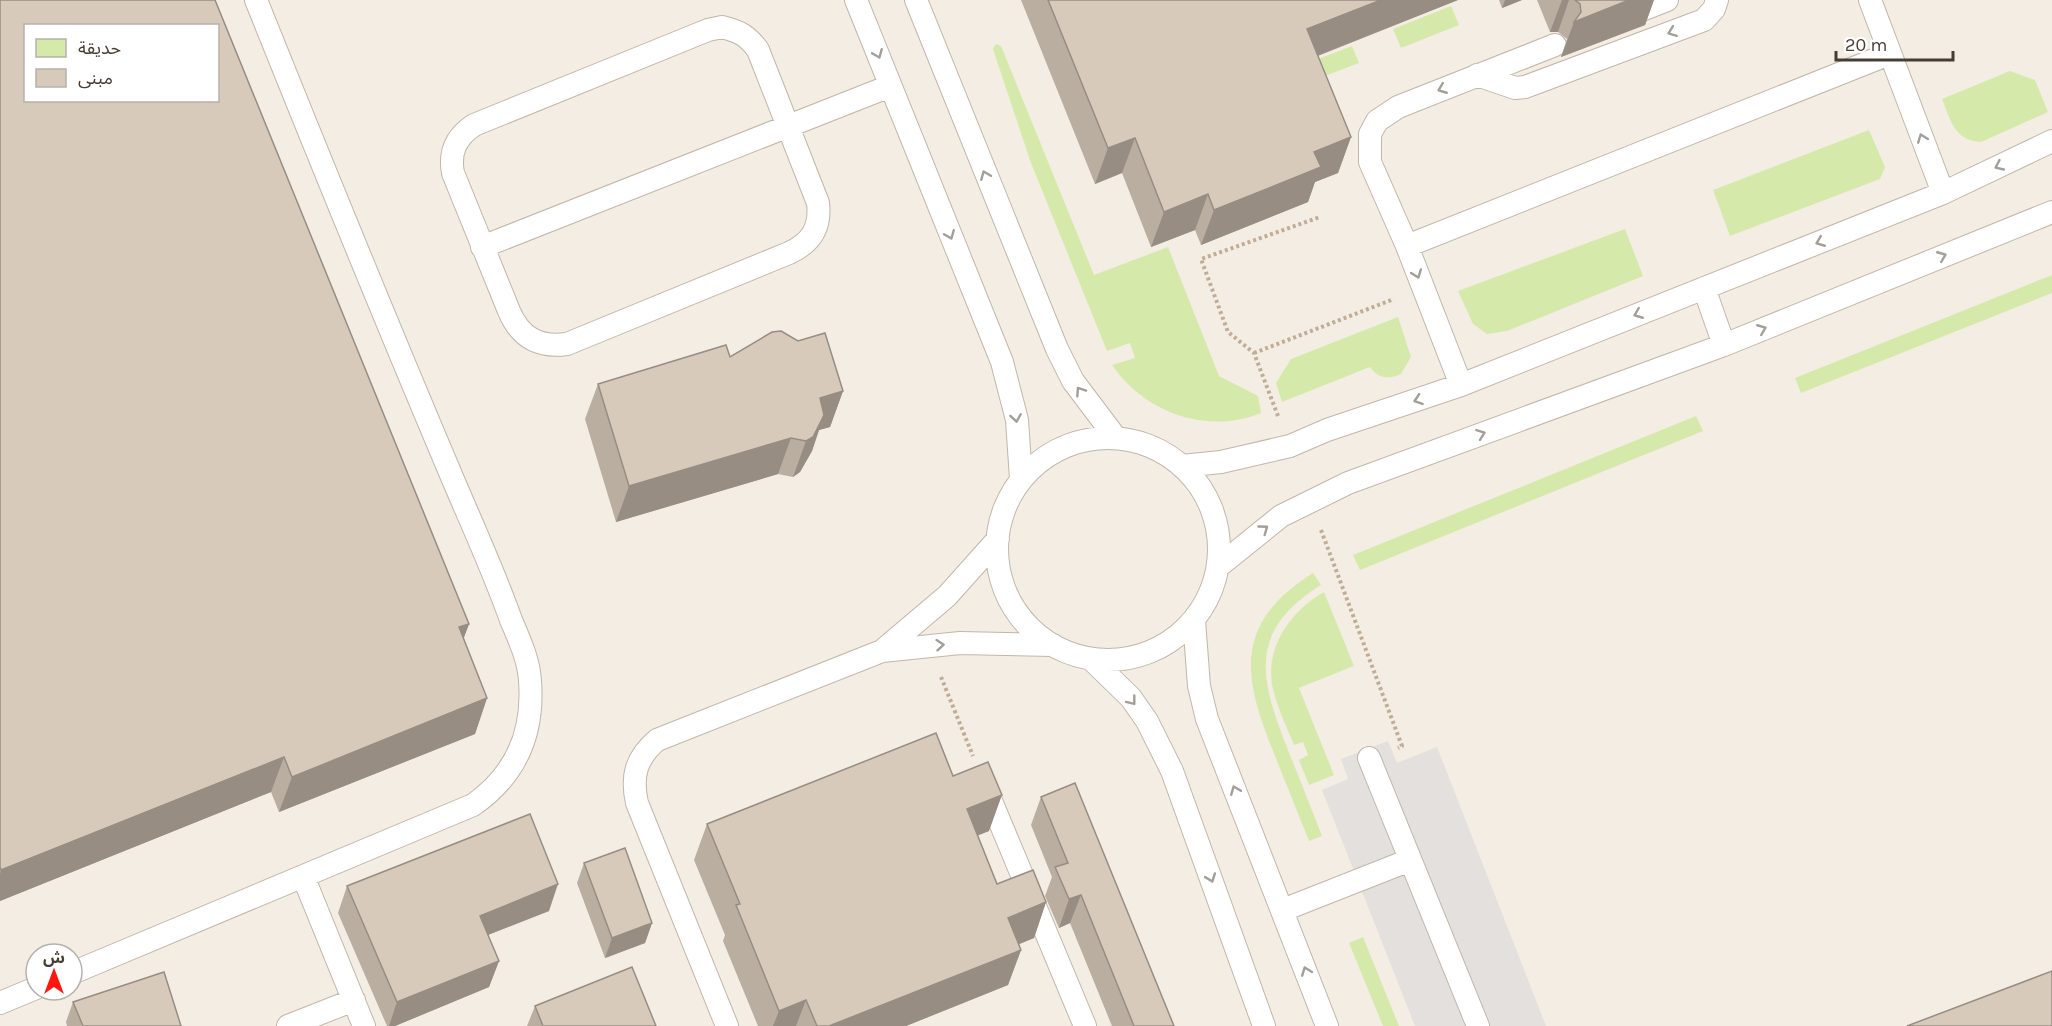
<svg xmlns="http://www.w3.org/2000/svg" width="2052" height="1026" font-family="Karla,'Noto Sans Arabic',sans-serif">
	<rect width="100%" height="100%" fill="#f3ede4"/>
	<!-- green -->
	<path fill="#d5eaaa" d="M 1451,6 L 1459,25 L 1401,48 L 1393,29 Z
		M 996,44 L 1001,46 L 1094,275 L 1168,247 L 1219,376 L 1258,396 L 1261,413 C 1207,435 1145,413 1112,365 L 1135,358 L 1130,343 L 1107,351 L 1031,163 L 993,49 Z
		M 1352,46 L 1359,63 L 1304,84 L 1297,67 Z
		M 2010,71 L 2035,80 L 2048,112 L 1981,142 C 1954,140 1951,121 1942,99 Z
		M 1869,130 L 1885,167 L 1880,179 L 1730,236 L 1713,190 Z
		M 1625,229 L 1643,276 L 1507,331 L 1487,334 L 1473,324 L 1458,291 Z
		M 2052,275 L 2052,293 L 1801,393 L 1795,378 Z
		M 1398,317 L 1411,357 L 1401,374 C 1389,380 1377,378 1370,367 L 1282,402 L 1276,383 L 1291,359 Z
		M 1696,416 L 1703,431 L 1360,570 L 1353,555 Z
		M 1313,573 L 1321,585 C 1249,630 1259,676 1286,745 C 1298,775 1310,805 1322,836 L 1309,841 C 1297,811 1285,781 1273,751 C 1242,674 1234,623 1313,573 Z
		M 1324,592 L 1354,666 L 1299,688 L 1334,775 L 1309,785 L 1299,760 L 1308,755 L 1303,742 L 1294,745 C 1287,728 1279,711 1274,693 C 1262,651 1289,612 1324,592 Z
		M 1363,937 L 1399,1026 L 1383,1026 L 1349,943 Z"/>
	<!-- parking -->
	<path fill="#e3e0dd" d="M 1388,741 L 1397,763 L 1437,747 L 1546,1026 L 1415,1026 L 1322,790 L 1348,779 L 1341,759 Z"/>
	<g fill="none" stroke-linecap="round" stroke-linejoin="round">
		<!-- lane casing -->
		<g stroke="#c2b6a9" stroke-width="24">
			<path id="lane" d="M 856,0 L 1002,362 L 1017,420 L 1021,479
				M 916,0 L 1057,349 L 1073,381 L 1116,438
				M 1870,0 L 1943,193
				M 1639,11 L 1667,0
				M 722,27 C 739,31 748,36 758,50 L 818,203 C 821,228 811,243 789,253 L 567,344 C 538,348 520,337 509,311 L 453,173 C 449,152 456,137 474,125 L 708,30 Z
				M 1477,75 L 1515,88 L 1525,87 L 1704,20 L 1714,9 L 1717,0
				M 1407,246 L 1889,54
				M 482,247 L 890,86
				M 1704,288 L 1724,345
				M 1461,385 L 1407,246 L 1370,162 L 1370,134 L 1377,121 L 1398,107 L 1555,45
				M997 549a111 111 0 1 1 222 0a111 111 0 1 1-222 0Z
				M 1182,466 L 1221,462 L 1290,446 L 1327,430 L 1461,385 L 1943,193 L 2052,141
				M 1219,566 L 1281,516 L 1348,483 L 1724,345 L 2052,212
				M 1194,620 L 1199,686 L 1207,719 L 1327,1026
				M 882,651 L 947,596 L 998,539
				M 1091,659 L 1131,698 L 1147,721 L 1172,771 L 1264,1026
				M 1369,758 L 1478,1026
				M 984,784 L 1085,1026
				M 303,876 L 364,1026
				M 1283,910 L 1410,860
				M 72,973 L 473,805 C 516,775 534,733 530,681 C 529,660 519,639 511,620 C 493,569 470,520 449,470 C 383,314 319,157 256,0
				M 0,1003 L 36,988
				M 288,1026 L 354,1000
				M 727,1026 L 637,803 C 631,776 636,758 657,740 L 882,651 L 960,643 L 1053,645"/>
		</g>
		<!-- path -->
		<path stroke="#c1ad96" stroke-width="4" stroke-dasharray="3 3" stroke-linecap="butt" d="M 1254,353 L 1394,299
			M 1278,416 L 1254,353 L 1228,332 L 1201,259 L 1320,217
			M 1321,530 L 1402,746 L 1398,748
			M 941,677 L 973,756"/>
		<!-- lane -->
		<use href="#lane" stroke="#fff" stroke-width="22"/>
	</g>
	<!-- wall -->
	<path fill="#baaea1" d="M 0,0 L 469,624 L 463,639 L 487,698 L 475,734 L 279,812 L 271,792 L 0,901 Z
		M 1021,0 L 1458,0 L 1318,56 L 1351,137 L 1338,173 L 1315,182 L 1308,202 L 1201,245 L 1195,230 L 1151,247 L 1122,173 L 1095,184 Z
		M 1499,0 L 1522,0 L 1502,8 Z
		M 1537,0 L 1654,0 L 1645,25 L 1561,57 L 1567,39 L 1558,32 L 1550,32 Z
		M 730,357 L 843,391 L 830,427 L 819,430 L 812,451 L 800,472 L 793,477 L 778,474 L 616,522 L 585,419 L 598,384 Z
		M 1041,797 L 1174,1026 L 1112,1026 L 1070,923 L 1059,928 L 1045,896 L 1052,877 L 1031,825 Z
		M 707,824 L 989,831 L 978,835 L 997,884 L 1046,902 L 1034,938 L 1018,944 L 1021,950 L 1008,985 L 906,1026 L 758,1026 L 723,941 L 725,935 L 694,860 Z
		M 584,863 L 652,923 L 645,943 L 605,958 L 577,883 Z
		M 347,886 L 549,911 L 488,935 L 499,961 L 489,987 L 395,1026 L 387,1026 L 338,913 Z
		M 73,1002 L 181,1026 L 67,1026 L 66,1022 Z
		M 535,1006 L 656,1026 L 527,1026 Z"/>
	<!-- shaded-wall -->
	<path fill="#978d83" d="M 1381,0 L 1458,0 L 1294,65 L 1307,29 Z
		M 1505,0 L 1522,0 L 1502,8 Z
		M 1562,0 L 1569,0 L 1558,32 L 1550,32 Z
		M 1629,0 L 1654,0 L 1645,25 L 1561,57 L 1574,22 Z
		M 1351,137 L 1338,173 L 1315,182 L 1308,202 L 1201,245 L 1214,210 L 1314,152 Z
		M 1135,138 L 1122,173 L 1095,184 L 1108,148 Z
		M 1208,194 L 1195,230 L 1151,247 L 1164,212 Z
		M 843,391 L 830,427 L 819,430 L 812,451 L 800,472 L 793,477 L 806,441 L 820,398 Z
		M 791,438 L 778,474 L 616,522 L 629,486 Z
		M 469,624 L 456,659 L 459,627 Z
		M 487,698 L 475,734 L 279,812 L 292,777 Z
		M 284,757 L 271,792 L 0,901 L 0,874 L 1,870 Z
		M 1002,795 L 989,831 L 954,845 L 967,809 Z
		M 558,884 L 549,911 L 470,942 L 480,916 Z
		M 1081,895 L 1070,923 L 1059,928 L 1069,899 Z
		M 1046,902 L 1034,938 L 995,954 L 1008,918 Z
		M 652,923 L 645,943 L 605,958 L 612,938 Z
		M 1021,950 L 1008,985 L 906,1026 L 829,1026 Z
		M 499,961 L 489,987 L 395,1026 L 389,1026 L 397,1002 Z
		M 806,1000 L 796,1026 L 773,1026 L 779,1011 Z"/>
	<!-- building -->
	<path fill="#d8cabb" stroke="#978d83" stroke-width="1.5" fill-rule="evenodd" d="M 0,0 L 215,0 L 469,624 L 459,627 L 487,698 L 292,777 L 284,757 L 1,870 L 0,867 ZM 26,26 L 218,26 L 218,100 L 26,100 Z
		M 1048,0 L 1381,0 L 1307,29 L 1351,137 L 1314,152 L 1321,167 L 1214,210 L 1208,194 L 1164,212 L 1135,138 L 1108,148 Z
		M 1575,0 L 1629,0 L 1574,22 L 1581,12 L 1580,4 Z
		M 781,331 L 798,341 L 825,333 L 843,391 L 820,398 L 824,415 L 813,437 L 806,441 L 791,438 L 629,486 L 598,384 L 726,345 L 730,357 L 772,332 Z
		M 936,733 L 953,776 L 988,762 L 1002,795 L 967,809 L 997,884 L 1033,870 L 1046,902 L 1008,918 L 1021,950 L 829,1026 L 817,1026 L 806,1000 L 779,1011 L 736,905 L 740,904 L 707,824 Z
		M 1075,783 L 1174,1026 L 1134,1026 L 1081,895 L 1069,899 L 1055,867 L 1068,863 L 1041,797 Z
		M 530,814 L 558,884 L 480,916 L 499,961 L 397,1002 L 347,886 Z
		M 625,848 L 652,923 L 612,938 L 584,863 Z
		M 632,967 L 656,1026 L 543,1026 L 535,1006 Z
		M 2052,971 L 2052,1026 L 1907,1026 Z
		M 164,972 L 181,1026 L 83,1026 L 73,1002 Z"/>
	<!-- one-way arrows -->
	<defs><path id="oneway-chevron" d="M-2-3.5L2.5 0L-2 3.5" fill="none" stroke-width="1.6" stroke-linecap="round" stroke-linejoin="round" transform="scale(1.5)"/></defs>
	<g stroke="#a29e99">
		<use href="#oneway-chevron" transform="translate(1672 32) rotate(159)"/>
		<use href="#oneway-chevron" transform="translate(878 54) rotate(68)"/>
		<use href="#oneway-chevron" transform="translate(1442 89) rotate(158)"/>
		<use href="#oneway-chevron" transform="translate(1922 138) rotate(-111)"/>
		<use href="#oneway-chevron" transform="translate(1999 166) rotate(155)"/>
		<use href="#oneway-chevron" transform="translate(985 175) rotate(-112)"/>
		<use href="#oneway-chevron" transform="translate(950 235) rotate(68)"/>
		<use href="#oneway-chevron" transform="translate(1820 242) rotate(158)"/>
		<use href="#oneway-chevron" transform="translate(1942 256) rotate(-22)"/>
		<use href="#oneway-chevron" transform="translate(1417 274) rotate(70)"/>
		<use href="#oneway-chevron" transform="translate(1638 314) rotate(158)"/>
		<use href="#oneway-chevron" transform="translate(1762 329) rotate(-22)"/>
		<use href="#oneway-chevron" transform="translate(1080 391) rotate(-124)"/>
		<use href="#oneway-chevron" transform="translate(1418 400) rotate(161)"/>
		<use href="#oneway-chevron" transform="translate(1016 418) rotate(81)"/>
		<use href="#oneway-chevron" transform="translate(1481 434) rotate(-20)"/>
		<use href="#oneway-chevron" transform="translate(1264 529) rotate(-36)"/>
		<use href="#oneway-chevron" transform="translate(940 645) rotate(-5)"/>
		<use href="#oneway-chevron" transform="translate(1132 701) rotate(52)"/>
		<use href="#oneway-chevron" transform="translate(1235 790) rotate(-112)"/>
		<use href="#oneway-chevron" transform="translate(1211 878) rotate(70)"/>
		<use href="#oneway-chevron" transform="translate(1306 971) rotate(-111)"/>
	</g>
	<!-- legend -->
	<rect x="24" y="24" width="195" height="78" fill="#ffffff" stroke="#b5b1ad" stroke-width="1.5"/>
	<rect x="36" y="39" width="30" height="18" fill="#d5eaaa" stroke="#b5b1ad" stroke-width="1.5"/>
	<text x="78" y="54" font-size="18" fill="#453c33">حديقة</text>
	<rect x="36" y="69" width="30" height="18" fill="#d8cabb" stroke="#b5b1ad" stroke-width="1.5"/>
	<text x="78" y="84" font-size="18" fill="#453c33">مبنى</text>
	<!-- north arrow -->
	<g transform="translate(54 972)"><circle r="28" fill="#ffffff" stroke="#b5b1ad" stroke-width="1.5"/>
	<path d="M0-4.5L10 22L0 15L-10 22Z" fill="#ff170f"/>
	<text y="-9" font-size="16" font-weight="bold" text-anchor="middle" fill="#453c33">ش</text>
	</g>
	<!-- scale -->
	<path d="M1836 51v9h117v-9" fill="none" stroke="#453c33" stroke-width="3"/>
	<text x="1845" y="51" font-size="18" fill="#453c33" stroke="#ffffff" stroke-width="4.5" paint-order="stroke">20 m</text>
</svg>
